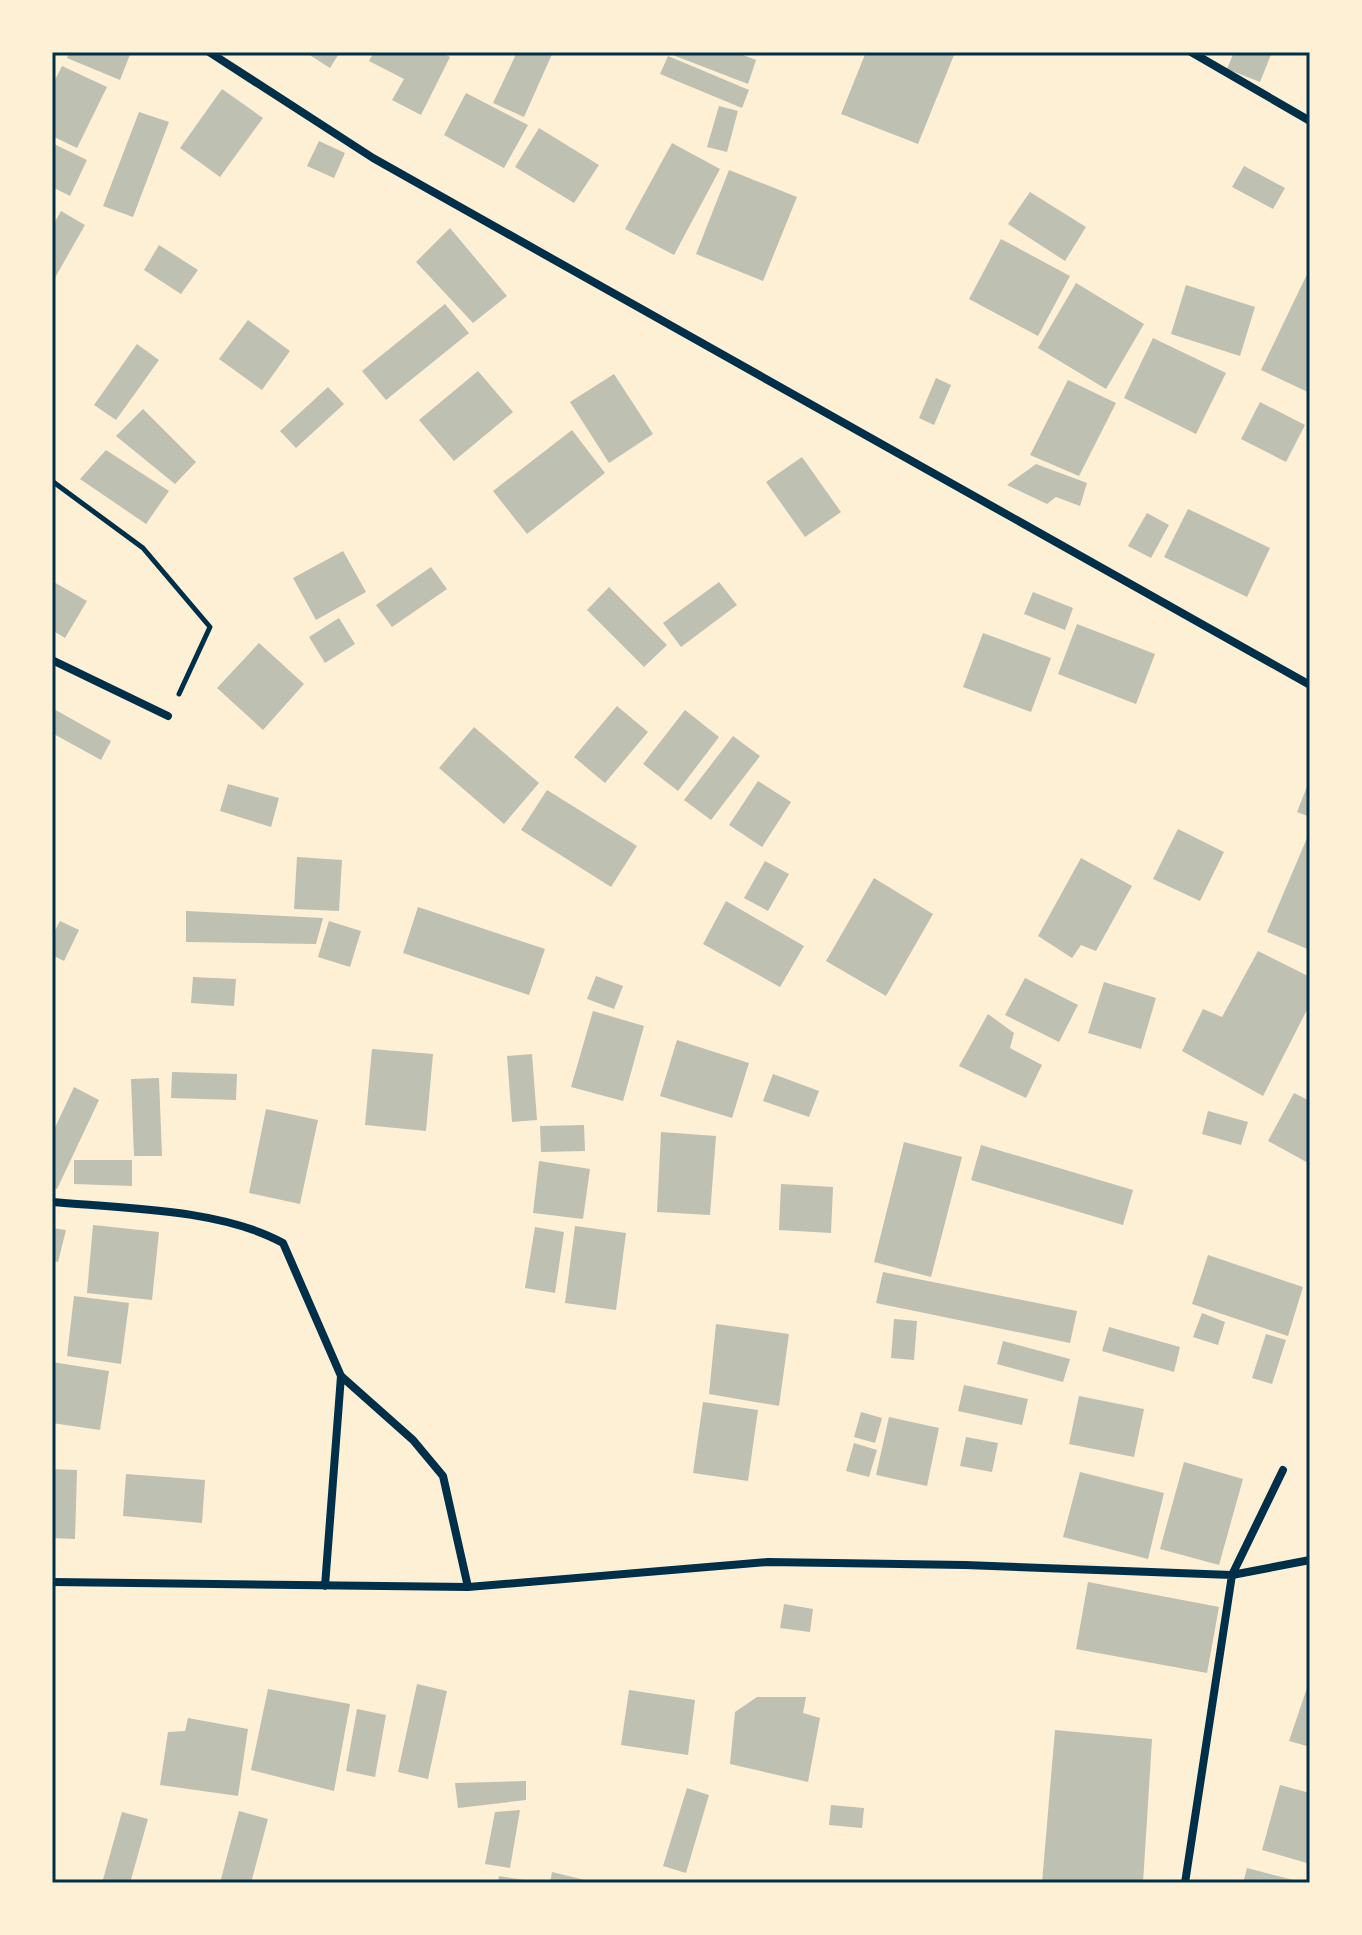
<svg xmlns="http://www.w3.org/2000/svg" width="1362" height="1935" font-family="'Exo 2',sans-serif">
	<rect width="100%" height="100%" fill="#fdf0d5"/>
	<!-- building -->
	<path fill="#bec0b2" d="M 69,52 L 131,52 L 120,80 L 67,58 Z
		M 305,52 L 340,52 L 330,68 Z
		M 374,52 L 441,52 L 450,57 L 421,115 L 392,100 L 404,79 L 369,61 Z
		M 517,52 L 553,52 L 524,117 L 493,103 Z
		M 665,52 L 735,52 L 756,60 L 748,84 Z
		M 866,52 L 947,52 L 954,55 L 918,144 L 841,114 Z
		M 1234,52 L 1272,52 L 1260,82 L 1227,69 Z
		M 668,56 L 749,90 L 742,108 L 660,74 Z
		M 62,66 L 107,87 L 77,148 L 52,136 L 52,86 Z
		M 222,89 L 263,118 L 220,177 L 180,148 Z
		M 466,93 L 528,125 L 504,168 L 444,135 Z
		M 719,106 L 738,111 L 727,152 L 707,147 Z
		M 139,112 L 169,122 L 133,217 L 103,206 Z
		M 539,128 L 599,165 L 574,203 L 515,167 Z
		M 319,141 L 345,153 L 334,178 L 307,166 Z
		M 52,143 L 87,160 L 70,196 L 52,187 Z
		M 672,143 L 720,169 L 674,255 L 625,229 Z
		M 1244,166 L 1285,188 L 1273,209 L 1232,187 Z
		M 729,170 L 797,197 L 763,281 L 696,254 Z
		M 1030,192 L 1086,227 L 1065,261 L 1008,224 Z
		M 61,211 L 85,225 L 52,283 L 52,227 Z
		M 450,228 L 507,296 L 473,323 L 416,262 Z
		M 1001,239 L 1070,276 L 1038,336 L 969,299 Z
		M 159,245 L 198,270 L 181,294 L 144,270 Z
		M 1310,268 L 1310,393 L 1261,370 Z
		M 1076,283 L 1144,324 L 1106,389 L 1038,348 Z
		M 1186,285 L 1255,307 L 1240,356 L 1171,334 Z
		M 445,304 L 469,333 L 386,400 L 362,371 Z
		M 248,320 L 290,351 L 262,390 L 219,359 Z
		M 1153,338 L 1226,373 L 1196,434 L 1124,398 Z
		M 137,344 L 159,360 L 116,420 L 94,405 Z
		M 478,371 L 513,412 L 454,461 L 419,420 Z
		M 614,374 L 653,434 L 609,463 L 570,402 Z
		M 936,378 L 951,385 L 934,425 L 919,418 Z
		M 1068,380 L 1116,403 L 1079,476 L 1030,455 Z
		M 328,387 L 344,404 L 296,448 L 280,431 Z
		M 1260,402 L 1305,425 L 1286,462 L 1241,439 Z
		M 143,409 L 196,462 L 175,484 L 116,436 Z
		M 572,430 L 605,473 L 527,534 L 493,491 Z
		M 106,450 L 169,491 L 146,524 L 80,479 Z
		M 802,457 L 841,512 L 805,537 L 766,482 Z
		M 1036,464 L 1087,483 L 1080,506 L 1056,497 L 1047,504 L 1007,485 Z
		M 1188,509 L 1270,548 L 1247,597 L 1164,557 Z
		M 1147,513 L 1169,525 L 1151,558 L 1128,546 Z
		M 343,551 L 366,592 L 316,620 L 293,578 Z
		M 431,567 L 447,589 L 392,627 L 376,605 Z
		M 52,581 L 87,601 L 65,638 L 52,630 Z
		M 719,582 L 737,605 L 681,647 L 663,623 Z
		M 609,587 L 667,645 L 644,667 L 587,610 Z
		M 1033,592 L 1073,608 L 1065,630 L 1024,614 Z
		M 339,618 L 355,644 L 325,663 L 309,637 Z
		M 1077,624 L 1155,654 L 1136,704 L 1058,674 Z
		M 983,633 L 1051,658 L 1031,712 L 963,687 Z
		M 259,643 L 304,684 L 263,730 L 217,688 Z
		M 617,706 L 648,732 L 605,783 L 574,757 Z
		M 52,708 L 111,741 L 101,760 L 52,733 Z
		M 685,710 L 719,737 L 678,791 L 643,764 Z
		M 474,727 L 539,783 L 504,824 L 439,768 Z
		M 733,736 L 760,756 L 711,820 L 684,800 Z
		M 1310,779 L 1310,817 L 1297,812 Z
		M 758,781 L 791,802 L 762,847 L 729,825 Z
		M 228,784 L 279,798 L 271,827 L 220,811 Z
		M 547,790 L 637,846 L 611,887 L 521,830 Z
		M 1178,829 L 1224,852 L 1200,901 L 1153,879 Z
		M 1310,831 L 1310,950 L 1267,932 Z
		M 297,857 L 342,860 L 339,911 L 294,909 Z
		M 1081,858 L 1132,886 L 1096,951 L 1081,945 L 1072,958 L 1038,936 Z
		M 765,861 L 789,874 L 768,911 L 744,898 Z
		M 874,878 L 933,914 L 886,996 L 826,961 Z
		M 726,901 L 804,946 L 780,987 L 703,944 Z
		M 418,907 L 545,949 L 529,995 L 403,953 Z
		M 186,911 L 323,918 L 316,944 L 186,942 Z
		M 60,921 L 79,930 L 64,961 L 52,955 L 52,936 Z
		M 329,921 L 361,931 L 350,967 L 318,957 Z
		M 1258,951 L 1310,977 L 1310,1004 L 1263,1096 L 1182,1051 L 1203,1009 L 1222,1017 Z
		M 596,976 L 623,986 L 614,1009 L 587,999 Z
		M 193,977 L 236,979 L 234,1006 L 191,1003 Z
		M 1025,978 L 1078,1005 L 1059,1042 L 1005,1015 Z
		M 1104,982 L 1156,998 L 1141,1049 L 1088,1033 Z
		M 593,1011 L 644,1026 L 623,1101 L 571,1087 Z
		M 988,1014 L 1014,1033 L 1010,1048 L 1042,1065 L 1026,1098 L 959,1066 Z
		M 677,1040 L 749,1063 L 732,1118 L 660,1096 Z
		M 372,1049 L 433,1054 L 426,1131 L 365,1125 Z
		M 532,1054 L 537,1120 L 512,1122 L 507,1056 Z
		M 172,1072 L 237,1074 L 236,1100 L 171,1098 Z
		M 773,1074 L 819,1091 L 809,1117 L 763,1101 Z
		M 159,1078 L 162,1156 L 134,1156 L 131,1079 Z
		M 74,1087 L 99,1100 L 57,1189 L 52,1187 L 52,1134 Z
		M 1294,1093 L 1310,1101 L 1310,1164 L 1268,1141 Z
		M 266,1109 L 318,1120 L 300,1204 L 249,1193 Z
		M 1208,1111 L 1248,1122 L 1241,1145 L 1202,1134 Z
		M 584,1125 L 585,1151 L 541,1152 L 540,1126 Z
		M 661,1132 L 716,1136 L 710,1215 L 657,1212 Z
		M 904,1142 L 962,1157 L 931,1277 L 874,1262 Z
		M 981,1145 L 1133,1190 L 1123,1225 L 971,1180 Z
		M 74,1160 L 132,1160 L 132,1186 L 74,1184 Z
		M 539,1161 L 590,1169 L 583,1219 L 533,1213 Z
		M 781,1184 L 833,1187 L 831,1233 L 779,1230 Z
		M 93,1225 L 159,1232 L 152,1300 L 87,1293 Z
		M 575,1226 L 626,1233 L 616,1310 L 565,1303 Z
		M 535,1227 L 564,1232 L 555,1293 L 525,1288 Z
		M 52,1228 L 66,1230 L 58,1262 L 52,1261 Z
		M 1208,1255 L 1303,1287 L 1288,1336 L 1192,1304 Z
		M 883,1272 L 1077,1311 L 1070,1343 L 876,1303 Z
		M 74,1296 L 129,1303 L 121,1364 L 67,1356 Z
		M 1202,1313 L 1225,1322 L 1218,1345 L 1193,1337 Z
		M 894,1319 L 917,1321 L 914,1360 L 891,1358 Z
		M 716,1324 L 789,1334 L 779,1406 L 709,1394 Z
		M 1109,1327 L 1180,1347 L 1174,1372 L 1102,1351 Z
		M 1266,1334 L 1286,1340 L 1272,1384 L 1252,1378 Z
		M 1003,1341 L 1070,1359 L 1063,1382 L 997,1364 Z
		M 52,1362 L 109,1371 L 100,1430 L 52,1423 Z
		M 964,1385 L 1028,1399 L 1022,1425 L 958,1411 Z
		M 1079,1396 L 1144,1409 L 1134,1457 L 1069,1444 Z
		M 703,1402 L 758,1410 L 748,1481 L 693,1473 Z
		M 861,1412 L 882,1418 L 875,1443 L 854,1437 Z
		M 889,1417 L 939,1428 L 927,1486 L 876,1475 Z
		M 966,1437 L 998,1443 L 992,1472 L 960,1466 Z
		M 854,1443 L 877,1450 L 869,1477 L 846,1471 Z
		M 1184,1462 L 1243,1479 L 1219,1565 L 1160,1549 Z
		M 52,1469 L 77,1470 L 75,1539 L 52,1538 Z
		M 1080,1472 L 1164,1493 L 1148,1559 L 1063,1537 Z
		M 126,1474 L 205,1480 L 202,1523 L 123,1516 Z
		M 1088,1582 L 1219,1607 L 1207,1673 L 1076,1649 Z
		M 784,1604 L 813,1609 L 810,1632 L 780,1628 Z
		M 1310,1679 L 1310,1747 L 1289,1741 Z
		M 417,1684 L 447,1691 L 428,1779 L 398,1772 Z
		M 268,1689 L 350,1704 L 334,1791 L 251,1770 Z
		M 629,1690 L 695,1700 L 688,1755 L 621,1745 Z
		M 757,1697 L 806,1697 L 803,1713 L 820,1718 L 808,1782 L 730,1764 L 735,1712 Z
		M 357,1709 L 386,1715 L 375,1777 L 346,1771 Z
		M 188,1718 L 248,1729 L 238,1796 L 160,1785 L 168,1732 L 185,1731 Z
		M 1055,1730 L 1152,1739 L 1143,1883 L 1042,1883 Z
		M 526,1781 L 526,1800 L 458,1808 L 455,1783 Z
		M 1280,1785 L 1310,1793 L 1310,1864 L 1262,1850 Z
		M 687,1788 L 709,1795 L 686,1873 L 663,1866 Z
		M 831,1805 L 864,1808 L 862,1828 L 829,1825 Z
		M 520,1810 L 510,1868 L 485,1864 L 495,1812 Z
		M 239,1811 L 268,1819 L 251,1883 L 220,1883 Z
		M 122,1812 L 148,1819 L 130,1883 L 102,1883 Z
		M 1247,1868 L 1301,1882 L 1301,1883 L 1243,1883 Z
		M 552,1872 L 593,1882 L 592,1883 L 550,1883 Z
		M 499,1876 L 531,1881 L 531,1883 L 498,1883 Z"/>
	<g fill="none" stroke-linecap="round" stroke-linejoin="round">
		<!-- path -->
		<path stroke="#003049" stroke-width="5" d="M 52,481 L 143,548 L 210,627 L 179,694"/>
		<!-- minor -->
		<path stroke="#003049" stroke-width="8" d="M 209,52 L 373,158 L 1310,685
			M 1191,52 L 1310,121
			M 52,660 L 168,716
			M 52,1202 C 122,1208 222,1209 283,1243 L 341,1376 L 413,1440 L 443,1476 L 468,1587
			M 52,1582 L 468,1587 L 768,1562 L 965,1565 L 1232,1575 L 1310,1560
			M 325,1586 L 341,1376
			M 1185,1883 L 1232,1575 L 1283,1470"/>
	</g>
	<!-- border -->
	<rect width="1362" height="1935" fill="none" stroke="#fdf0d5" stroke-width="108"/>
	<rect x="54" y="54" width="1254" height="1827" fill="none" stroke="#003049" stroke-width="3"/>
</svg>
